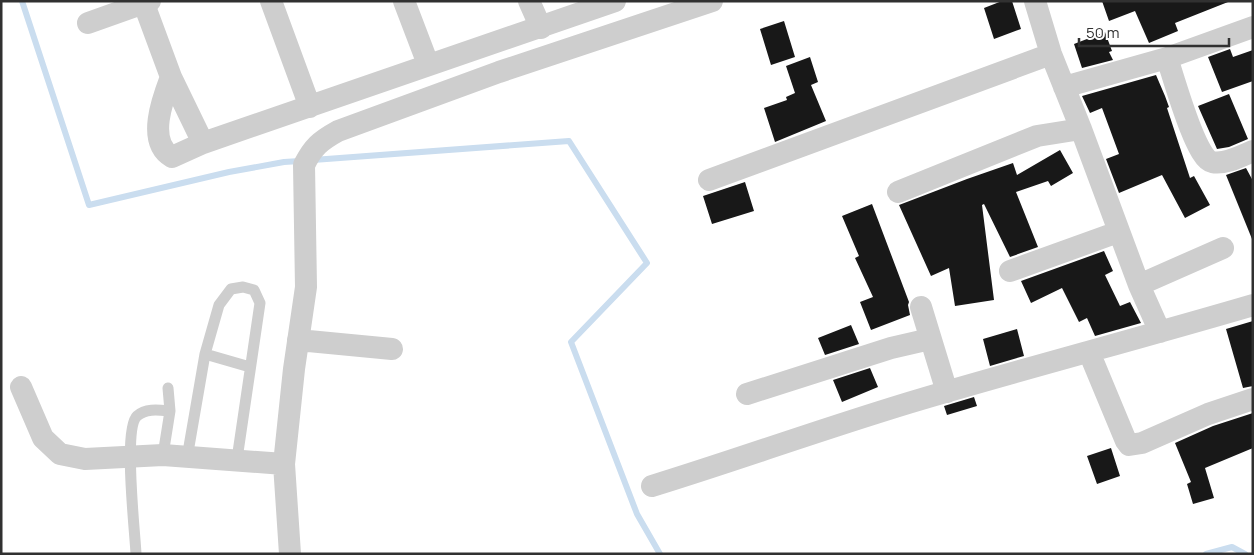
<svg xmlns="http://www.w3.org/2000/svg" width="1254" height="555" font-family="Manrope,sans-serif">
	<rect width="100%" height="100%" fill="#fff"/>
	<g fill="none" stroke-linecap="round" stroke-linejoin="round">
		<!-- stream -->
		<path stroke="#caddef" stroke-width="6" d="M 22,1 L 89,205 L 229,172 L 284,162 L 300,161
			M 313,160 L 569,141 L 647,263 L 571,342 L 637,514 L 660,554
			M 1206,554 L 1232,547 L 1245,554"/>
	</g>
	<!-- building -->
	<path fill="#181818" d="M 1002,1 L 1012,1 L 1021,29 L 994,39 L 984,8 Z
		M 1102,1 L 1227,1 L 1228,2 L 1175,23 L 1178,31 L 1149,43 L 1135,11 L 1109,21 Z
		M 784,21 L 795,57 L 771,65 L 760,29 Z
		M 1105,32 L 1112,51 L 1109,52 L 1113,60 L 1082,68 L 1074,44 Z
		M 1230,49 L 1233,57 L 1253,50 L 1253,81 L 1222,92 L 1208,57 Z
		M 810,57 L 818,82 L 811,85 L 826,121 L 775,142 L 764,108 L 787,100 L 786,97 L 795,93 L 786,66 Z
		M 1156,75 L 1165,96 L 1169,107 L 1167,108 L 1190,178 L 1194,176 L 1210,205 L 1185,218 L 1162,175 L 1119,193 L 1106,159 L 1119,154 L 1102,108 L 1090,113 L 1082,96 Z
		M 1229,94 L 1248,139 L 1229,147 L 1217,149 L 1198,106 Z
		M 1060,150 L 1073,173 L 1051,186 L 1048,181 L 1016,192 L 1038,247 L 1010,257 L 984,204 L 982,205 L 994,300 L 955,306 L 949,268 L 931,276 L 899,205 L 967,179 L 1013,163 L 1017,175 Z
		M 1246,168 L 1253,181 L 1252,239 L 1226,175 Z
		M 745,182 L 754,211 L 712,224 L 703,196 Z
		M 872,204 L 909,302 L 908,305 L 910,315 L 871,330 L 860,302 L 873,297 L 855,258 L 859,256 L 842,216 Z
		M 1104,251 L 1113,271 L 1105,275 L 1120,306 L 1130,302 L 1141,323 L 1095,336 L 1087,318 L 1079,322 L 1062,288 L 1031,303 L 1021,281 Z
		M 1253,321 L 1253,386 L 1243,388 L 1226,329 Z
		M 851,325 L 859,344 L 825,355 L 818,338 Z
		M 1017,329 L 1024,356 L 990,366 L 983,339 Z
		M 870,368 L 878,387 L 842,402 L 833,380 Z
		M 974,397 L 977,406 L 947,415 L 944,406 Z
		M 1253,413 L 1253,448 L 1205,468 L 1214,498 L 1193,504 L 1187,484 L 1191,482 L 1175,443 L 1213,426 Z
		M 1111,448 L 1120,476 L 1097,484 L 1087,456 Z"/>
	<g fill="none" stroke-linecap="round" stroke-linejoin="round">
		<!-- lane -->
		<path stroke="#cecece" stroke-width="11" d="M 205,354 L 250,367
			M 163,455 L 170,411 L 168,388
			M 187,458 L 205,354 L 219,305 L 231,289 L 243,287 L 254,290 L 260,303 L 237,459
			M 136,554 C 135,531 123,429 137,416 C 146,408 159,410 170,411"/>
		<!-- street -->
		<path stroke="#cecece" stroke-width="22" d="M 271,1 L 310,107
			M 404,1 L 428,64
			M 529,1 L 541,28
			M 1035,1 L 1051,54 L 1081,129 L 1139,285 L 1160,332
			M 144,4 L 171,77 L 203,143
			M 88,23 L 150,1
			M 1167,58 C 1173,75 1196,160 1212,162 C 1225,165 1241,156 1253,151
			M 171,77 C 163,98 146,142 172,157 L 203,143 L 615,1
			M 1064,87 L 1167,58 L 1253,27
			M 709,180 L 1051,54
			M 898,192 L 1037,136 L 1081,129
			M 1010,271 L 1118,232
			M 1139,285 L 1223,248
			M 921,307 L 947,392
			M 298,340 L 392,349
			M 1089,352 L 1126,441 L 1129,445 L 1142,443 L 1208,414 L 1253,399
			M 21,387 L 43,438 L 60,454 L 85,459 L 163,455 L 284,464
			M 747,394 L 891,348 L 930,339
			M 652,486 C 743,458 833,425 925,398 C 1034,366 1144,337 1253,305
			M 290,554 L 284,464 L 294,369 L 306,287 L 304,165 C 313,147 320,141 338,131 L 499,72 L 712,1"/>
	</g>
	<!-- border -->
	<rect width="1254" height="555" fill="none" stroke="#313131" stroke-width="5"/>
	<!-- scale -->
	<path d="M1079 38v8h150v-8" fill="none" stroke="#313131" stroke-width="2.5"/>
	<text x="1086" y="38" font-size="15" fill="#313131" stroke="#ffffff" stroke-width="4" paint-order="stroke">50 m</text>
</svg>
